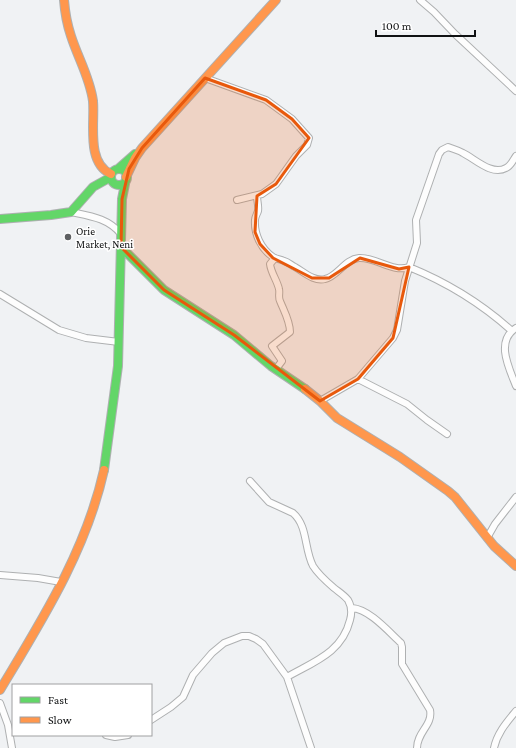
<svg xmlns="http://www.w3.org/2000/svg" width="516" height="748" font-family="'Crimson Pro',serif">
	<rect width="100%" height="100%" fill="#f0f2f4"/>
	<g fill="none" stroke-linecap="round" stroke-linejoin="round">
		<!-- street casing -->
		<g stroke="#aeb0b1" stroke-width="8">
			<path id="street" d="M 420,0 L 434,12 L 455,34 L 516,91
				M 205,78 L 266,100 L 292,119 L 309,138 L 307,145 L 296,156 L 276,184 L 262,194 L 237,200
				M 257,196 C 257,201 259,207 258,211 C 257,214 255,217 255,220 C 254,234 261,249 273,257 C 276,259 280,259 284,261 C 288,262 291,265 295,267 C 304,272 314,282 325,279 C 337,277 345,259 359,258 C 376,257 393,273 409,267 C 446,282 482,304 512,331
				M 71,212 C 90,216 108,218 121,234
				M 275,258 L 270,264 C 271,273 277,280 279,289 C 280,293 278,297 280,301 C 284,311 290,321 290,332 L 272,346 L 282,361 L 276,369
				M 0,294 L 59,330 L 86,338 L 119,342
				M 516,328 C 495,341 509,368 516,386
				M 358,379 L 407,404 L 427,420 L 447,434
				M 320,401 L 358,379 L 393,338 L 397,330 L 405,281 L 417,243 L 416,220 L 439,154 L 442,150 L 448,147 C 453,149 458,150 463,153 C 475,159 492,176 506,168 C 511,166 513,160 516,156
				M 250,481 L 269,502 L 293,513 C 308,526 304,549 313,566 C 318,574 327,582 334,588 C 339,592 344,595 348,600 C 352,607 352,613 350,620 C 342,653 313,662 287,677
				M 487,538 L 495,524 L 516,497
				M 0,575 L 38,578 L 61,582
				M 352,608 C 369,609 388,631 401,643 L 402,647 L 402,664 L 430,710 C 433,725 417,732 417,748
				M 0,703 L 8,725 L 12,748
				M 151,720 L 171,707 L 183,697 L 193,675 L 212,653 L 224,643 L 242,636 L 249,636 L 256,639 L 263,644 L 287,677 L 311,748
				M 106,735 L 115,737 L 128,735
				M 494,748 C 497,733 507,722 516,711"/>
		</g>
		<!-- fast casing -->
		<g stroke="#aeb0b1" stroke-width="10">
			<path id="fast" d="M 118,169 L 135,154
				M111 177a8 8 0 1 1 16 0a8 8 0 1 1-16 0Z
				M 0,219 L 51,215 L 71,212 L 93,187 L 111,177
				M 121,247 L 164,290 L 234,335 L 271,366 L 305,389
				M 104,470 L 118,366 L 122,199 L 126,179"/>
		</g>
		<!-- slow casing -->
		<g stroke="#aeb0b1" stroke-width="10">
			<path id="slow" d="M 64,0 C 65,13 67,24 71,36 C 78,58 90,78 93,101 C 95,123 86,163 111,174
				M 126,177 L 135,158 L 142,148 L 276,0
				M 305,389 L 320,401 L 337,418 L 400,457 L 448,491 L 455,497 L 494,546 L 516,566
				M 0,690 C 42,620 86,551 104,470"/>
		</g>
		<!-- street -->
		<use href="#street" stroke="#fdfdfd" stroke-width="6"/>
		<!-- fast -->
		<use href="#fast" stroke="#63d668" stroke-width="8"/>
		<!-- slow -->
		<use href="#slow" stroke="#ff974d" stroke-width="8"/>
	</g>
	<!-- marked area -->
	<path fill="#e8590c" fill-opacity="0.2" stroke="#e8590c" stroke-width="3" stroke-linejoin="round" d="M 205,78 L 266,100 L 292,119 L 309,138 L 276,184 L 257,196 L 255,232 L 260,244 L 273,258 L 312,278 L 329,278 L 360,258 L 399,269 L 409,267 L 393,338 L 358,379 L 320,401 L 234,335 L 164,290 L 121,247 L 122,199 L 129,169 L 142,148 Z"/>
	<!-- markers -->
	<circle fill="#5e6062" stroke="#fff" stroke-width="1.5" cx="68" cy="237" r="4"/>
	<g text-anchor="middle" stroke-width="3" stroke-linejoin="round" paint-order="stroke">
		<!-- poi labels -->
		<g font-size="11" fill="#101213" stroke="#fff" text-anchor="start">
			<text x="76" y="235">Orie<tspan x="76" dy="13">Market, Neni</tspan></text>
		</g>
	</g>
	<!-- legend -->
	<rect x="12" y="684" width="140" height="52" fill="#ffffff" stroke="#9fa0a1"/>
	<rect x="20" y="697" width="20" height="6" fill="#63d668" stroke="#9fa0a1"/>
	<text x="48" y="704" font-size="12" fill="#101213">Fast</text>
	<rect x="20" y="717" width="20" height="6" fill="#ff974d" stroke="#9fa0a1"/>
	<text x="48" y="724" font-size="12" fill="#101213">Slow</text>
	<!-- scale -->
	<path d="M376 30v6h99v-6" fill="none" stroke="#101213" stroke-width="2"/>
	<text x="382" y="30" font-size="12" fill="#101213" stroke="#ffffff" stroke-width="3" paint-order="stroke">100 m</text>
</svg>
